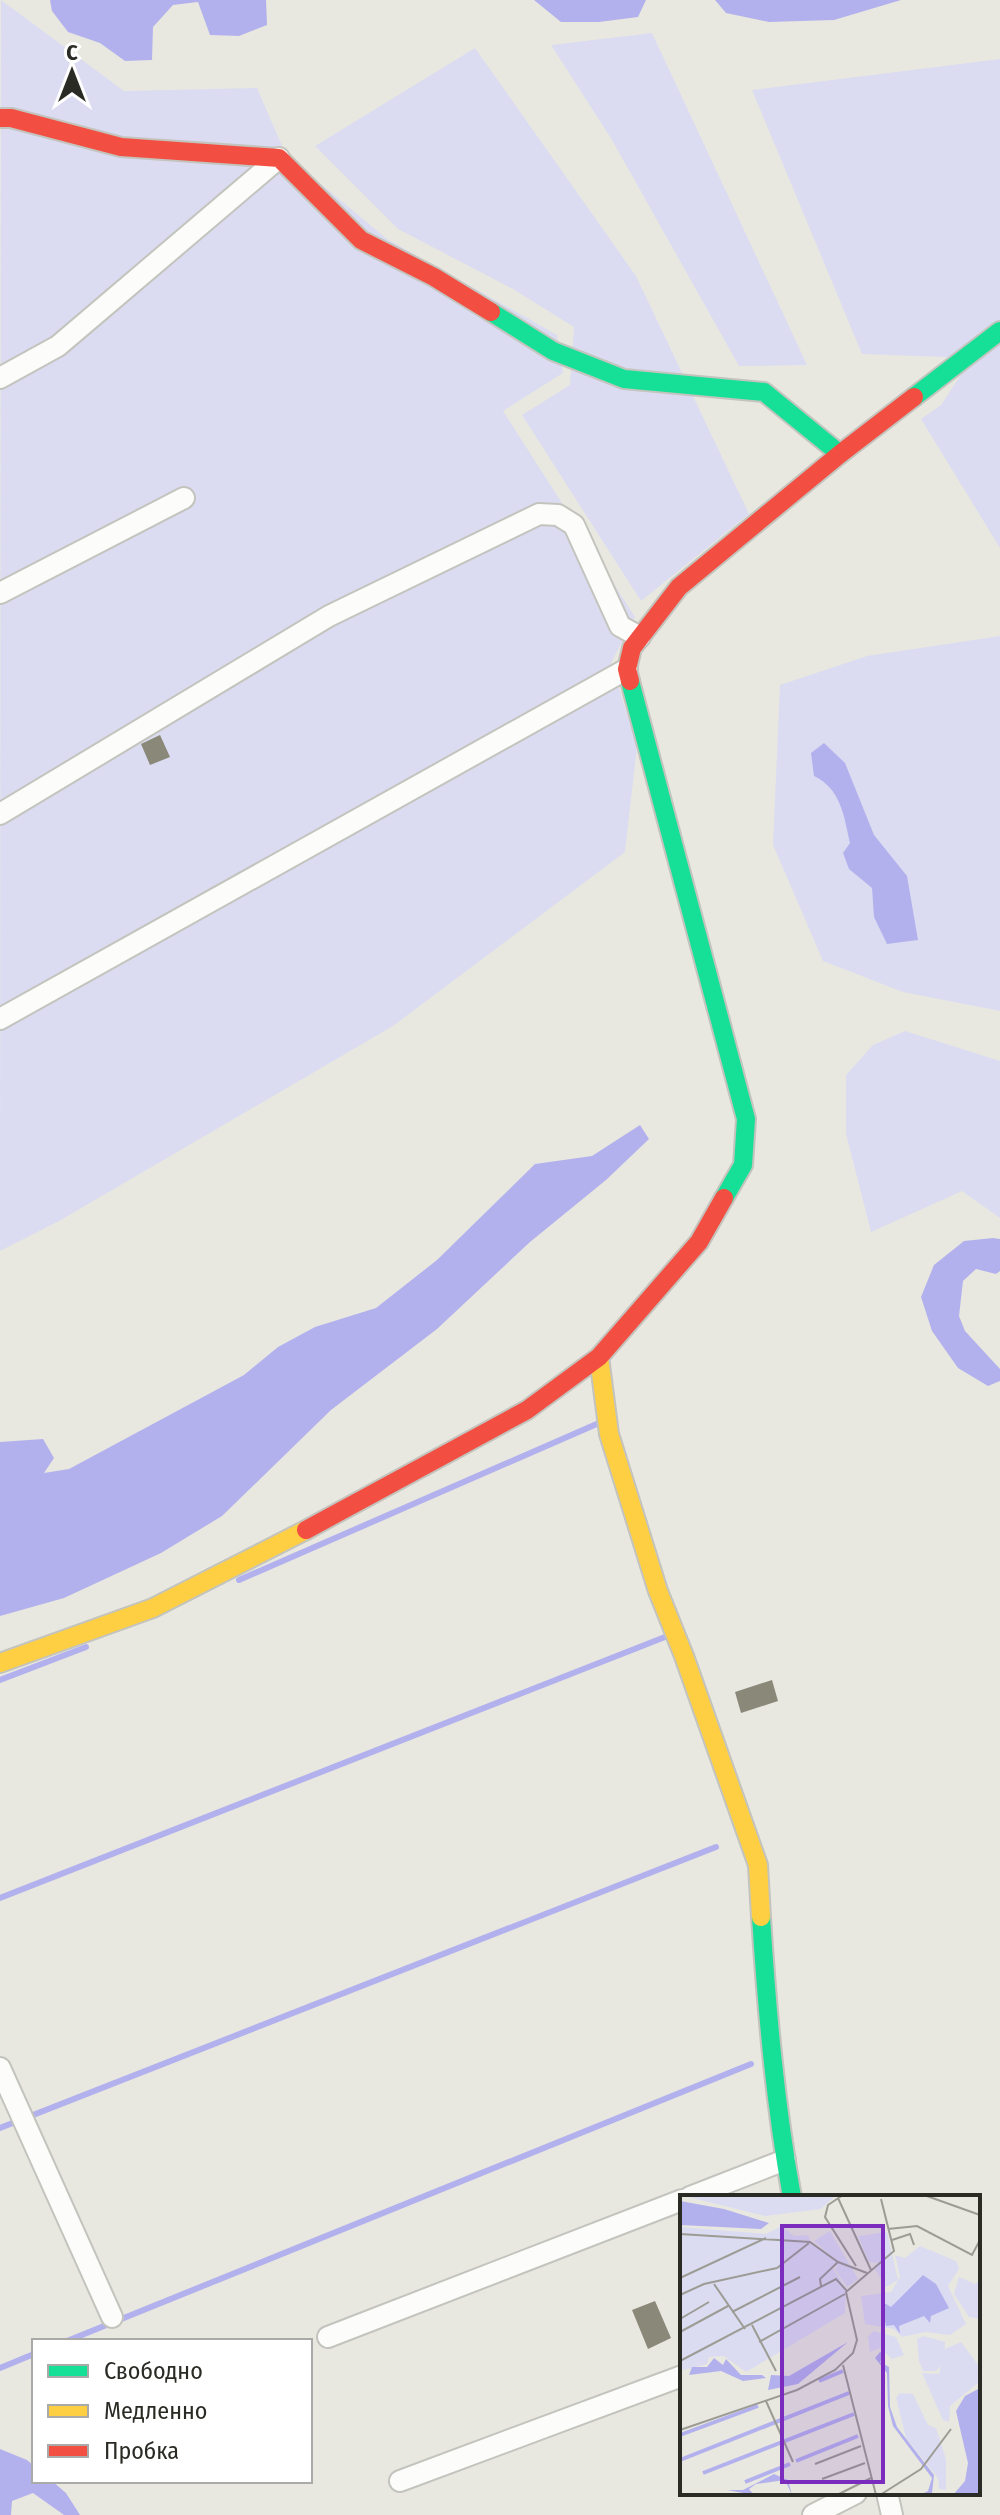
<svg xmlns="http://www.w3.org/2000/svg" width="1000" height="2515" font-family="'Fira Sans Condensed',sans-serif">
	<rect width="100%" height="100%" fill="#e8e8e0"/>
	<!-- green -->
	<path fill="#dbdcf1" d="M 1,0 L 124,91 L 257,88 L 286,155 L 387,239 L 557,335 L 563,373 L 503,411 L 635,617 L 611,663 L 637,746 L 625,852 L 393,1026 L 59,1221 L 0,1251 Z
		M 652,33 L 807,365 L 739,366 L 612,140 L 551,45 Z
		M 475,48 L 636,276 L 749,514 L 641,601 L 522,415 L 570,385 L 574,327 L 513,289 L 398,229 L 315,146 Z
		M 1000,59 L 1000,548 L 921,419 L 941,405 L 972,358 L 862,354 L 752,90 Z
		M 1000,636 L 1000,1011 L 903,992 L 823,961 L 773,845 L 780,685 L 867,656 Z
		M 905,1031 L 1000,1061 L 1000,1218 L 962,1191 L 871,1232 L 846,1134 L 846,1075 L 873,1045 Z"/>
	<!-- water -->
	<path fill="#b3b1ed" d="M 50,0 L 266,0 L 267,25 L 239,36 L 210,35 L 198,2 L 173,5 L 153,27 L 152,60 L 125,61 L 100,43 L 68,32 L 52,11 Z
		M 534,0 L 646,0 L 638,17 L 599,22 L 561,22 Z
		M 715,0 L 901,0 L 834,20 L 769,22 L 726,13 Z
		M 824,743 L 845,763 L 874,835 L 907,876 L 918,940 L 887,944 L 874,917 L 872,888 L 849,869 L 843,853 L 850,843 C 844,816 841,789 814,776 L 811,753 Z
		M 640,1125 L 649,1139 L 606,1180 L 530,1242 L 437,1329 L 331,1410 L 222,1516 L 161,1553 L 64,1598 L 0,1616 L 0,1442 L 43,1439 L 54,1458 L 44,1473 L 69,1469 L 244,1375 L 278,1347 L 315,1327 L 376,1308 L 437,1260 L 535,1164 L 592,1156 Z
		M 993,1238 L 1000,1239 L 1000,1271 L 996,1274 L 976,1269 L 963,1281 L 959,1316 L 965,1331 L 1000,1369 L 1000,1381 L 988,1386 L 958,1368 L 932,1331 L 921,1297 L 934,1265 L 964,1241 Z
		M 0,2449 L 27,2460 L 34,2466 L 34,2481 L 52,2481 L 66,2493 L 80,2515 L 64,2515 L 33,2493 L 12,2501 L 11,2515 L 0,2515 Z"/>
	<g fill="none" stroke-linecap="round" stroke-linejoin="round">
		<!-- stream -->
		<path stroke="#b3b1ed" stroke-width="6" d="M 239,1580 L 599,1423
			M 0,1680 L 86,1647
			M 0,1898 L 665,1637
			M 0,2128 L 716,1847
			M 67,2341 L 751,2064
			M 0,2368 L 34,2354"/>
	</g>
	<!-- building -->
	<path fill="#898879" d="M 160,735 L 170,757 L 150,765 L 141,744 Z
		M 772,1680 L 778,1701 L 741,1713 L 735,1692 Z
		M 655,2301 L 671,2338 L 648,2349 L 632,2310 Z"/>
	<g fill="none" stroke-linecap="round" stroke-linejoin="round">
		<!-- street casing -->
		<g stroke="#c4c4be" stroke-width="24">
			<path id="street" d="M 0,378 L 58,346 L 279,158
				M 0,593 L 184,498
				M 0,814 L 329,616 L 539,514 L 558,515 L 574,525 L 620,626 L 640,637
				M 0,1019 L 627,669
				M 0,2068 L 112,2317
				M 690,2197 L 785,2160
				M 328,2337 L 682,2200
				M 400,2481 L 682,2376
				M 887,2493 L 892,2515
				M 813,2515 L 856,2493"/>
		</g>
		<!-- fast casing -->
		<g stroke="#c4c4be" stroke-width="22">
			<path id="fast" d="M 491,312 L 553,351 L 624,379 L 764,392 L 840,454
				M 914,397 L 1000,331
				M 630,681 L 746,1119 L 743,1165 L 724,1198
				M 761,1917 C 767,2010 775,2105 792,2197"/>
		</g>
		<!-- slow casing -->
		<g stroke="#c4c4be" stroke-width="22">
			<path id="slow" d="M 599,1357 L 609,1434 L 658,1591 L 684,1656 L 758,1865 L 761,1917
				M 0,1663 L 153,1608 L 306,1530"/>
		</g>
		<!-- jam casing -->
		<g stroke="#c4c4be" stroke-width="22">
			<path id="jam" d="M 0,118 L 11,118 L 121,147 L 279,158 L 361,240 L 434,277 L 491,312
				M 630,681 L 627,669 L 632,648 L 679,587 L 840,454 L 914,397
				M 306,1530 L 527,1410 L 599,1357 L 699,1242 L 724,1198"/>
		</g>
		<!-- street -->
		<use href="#street" stroke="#fcfcfa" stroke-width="20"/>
		<!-- fast -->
		<use href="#fast" stroke="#16e098" stroke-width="18"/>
		<!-- slow -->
		<use href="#slow" stroke="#ffcf43" stroke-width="18"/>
		<!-- jam -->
		<use href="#jam" stroke="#f24e42" stroke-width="18"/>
	</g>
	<!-- overview -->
	<g transform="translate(680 2195)">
		<rect width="300" height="300" fill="#e8e8e0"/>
		<path d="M 0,0 L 155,0 L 155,1 L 141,14 L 85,21 ZM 102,31 L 114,41 L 128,40 L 131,47 L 159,68 L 134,46 L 150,36 L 178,84 L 167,92 L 155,74 L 159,69 L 153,73 L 166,94 L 165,118 L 66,177 L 44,161 L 29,162 L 27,169 L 0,176 L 0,32 L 86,39 ZM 207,37 L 218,85 L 206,92 L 195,74 L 200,68 L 189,67 L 178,41 ZM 240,51 L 276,66 L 279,74 L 268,91 L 286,129 L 270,140 L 245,137 L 222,142 L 214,134 L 185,129 L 181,101 L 211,97 L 220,82 L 215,60 L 225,63 ZM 279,82 L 295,89 L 300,86 L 300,124 L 289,122 L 274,99 ZM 194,136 L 216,142 L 224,160 L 212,164 L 200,153 L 190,157 L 188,141 ZM 244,141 L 265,147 L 264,168 L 256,176 L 243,176 L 239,166 L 237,144 ZM 281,147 L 299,171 L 299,187 L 270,211 L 269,227 L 263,225 L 242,178 L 259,179 L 265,154 ZM 220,198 L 233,199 L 248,230 L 256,233 L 266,264 L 266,295 L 259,294 L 258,283 L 226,243 L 216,203 Z" fill="#dbdcf1"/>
		<path d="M 0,6 L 44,14 L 89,28 L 81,34 L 0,30 ZM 243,80 L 256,89 L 269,113 L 251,121 L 250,128 L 244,121 L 219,131 L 220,139 L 214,130 L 206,131 L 201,106 L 211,112 ZM 168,147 L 118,189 L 88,195 L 91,180 L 109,181 ZM 200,157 L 205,159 L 200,167 L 209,172 L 210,212 L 217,232 L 254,280 L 252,298 L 264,300 L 240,300 L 248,296 L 252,283 L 213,231 L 208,211 L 207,178 L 195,163 ZM 34,163 L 43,170 L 46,164 L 61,180 L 82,180 L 86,183 L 63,186 L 41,176 L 9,180 L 12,172 L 27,172 ZM 300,193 L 300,300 L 273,300 L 285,286 L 288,268 L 276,216 L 285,201 ZM 94,279 L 108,285 L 112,300 L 105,285 L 76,289 L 69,294 L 74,300 L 47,295 L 63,295 Z" fill="#b3b1ed"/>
		<path fill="none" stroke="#b3b1ed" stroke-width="4" d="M 139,186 L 163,176M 0,240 L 78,211M 0,265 L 169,198M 116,266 L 178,241M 23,278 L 174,219M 65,287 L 110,269"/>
		<path fill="none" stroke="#9c9c95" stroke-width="2" d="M 163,0 L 148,10 L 145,22 L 176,71M 190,0 L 218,0M 244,0 L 300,20M 158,3 L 191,75M 208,34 L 237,31 L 292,60 L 300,45M 0,39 L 130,47 L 158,67 L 187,78M 212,45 L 230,39 L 234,50M 0,83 L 86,43M 34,89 L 65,134M 141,91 L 140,84 L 158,67M 0,100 L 24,89 L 97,73 L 129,48M 52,117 L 120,82M 0,124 L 29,107M 72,130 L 96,176M 0,137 L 48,111M 79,147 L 165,99M 0,166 L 156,84 L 167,96M 163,170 L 196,300M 86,206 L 113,267M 0,235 L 117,195 L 155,175 L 173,158 L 177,145 L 166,97 L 214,56 L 201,4M 135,269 L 181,251M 142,284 L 185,268M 157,300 L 191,283M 200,300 L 241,274 L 271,234"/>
		<path fill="#7b2cbf" fill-opacity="0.15" stroke="#7b2cbf" stroke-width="4" d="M 102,31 L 203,31 L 203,287 L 102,287 Z"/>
		<rect width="300" height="300" fill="none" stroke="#2b2b25" stroke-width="4"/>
	</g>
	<!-- legend -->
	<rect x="32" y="2339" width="280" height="144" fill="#ffffff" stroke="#aaaaa8" stroke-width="2"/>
	<rect x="48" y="2365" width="40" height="12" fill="#16e098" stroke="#aaaaa8" stroke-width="2"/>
	<text x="104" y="2379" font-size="24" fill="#2b2b25">Свободно</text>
	<rect x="48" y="2405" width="40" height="12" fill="#ffcf43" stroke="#aaaaa8" stroke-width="2"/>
	<text x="104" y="2419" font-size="24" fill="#2b2b25">Медленно</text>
	<rect x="48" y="2445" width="40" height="12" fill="#f24e42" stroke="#aaaaa8" stroke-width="2"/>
	<text x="104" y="2459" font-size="24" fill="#2b2b25">Пробка</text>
	<!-- north arrow -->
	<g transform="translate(72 72)" stroke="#ffffff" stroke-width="6" paint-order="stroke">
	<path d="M0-6L14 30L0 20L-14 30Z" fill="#2b2b25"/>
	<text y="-12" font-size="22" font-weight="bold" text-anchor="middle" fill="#2b2b25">С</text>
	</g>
</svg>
